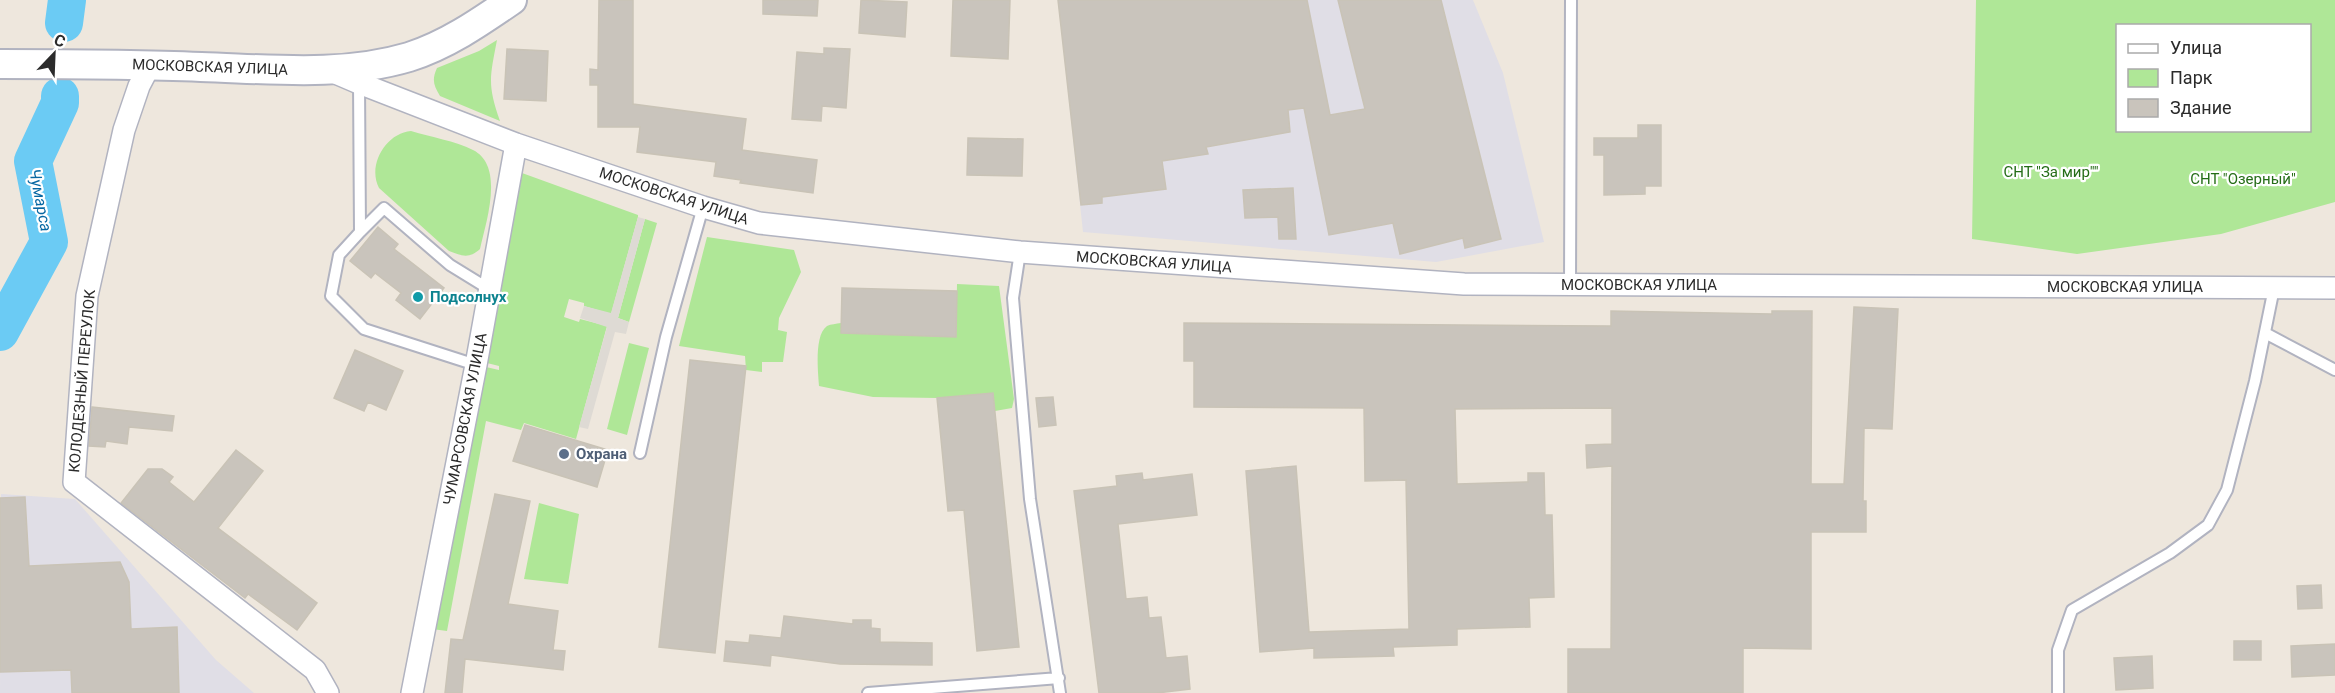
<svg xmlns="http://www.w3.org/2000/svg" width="2335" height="693" font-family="Roboto,sans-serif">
	<rect width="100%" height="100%" fill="#eee7dd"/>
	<!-- industrial -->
	<path fill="#e0dee6" d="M 1058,0 L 1473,0 L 1503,73 L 1544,242 L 1436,262 L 1083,232 Z
		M 1,494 L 75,499 L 216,660 L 254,693 L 0,693 Z"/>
	<!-- green -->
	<path fill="#afe797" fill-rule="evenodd" d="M 1976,0 L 2335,0 L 2335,202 L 2221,234 L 2077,254 L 1972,239 ZM 2118,26 L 2310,26 L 2310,130 L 2118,130 Z
		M 497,40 C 490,77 487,84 500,121 L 440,96 C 433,85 432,79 437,68 L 479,51 Z
		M 411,131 C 431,137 455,141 473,150 C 505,166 486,222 480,249 C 469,259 462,256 449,251 L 379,188 C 367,165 386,133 411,131 Z
		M 522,173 L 638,215 L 638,217 L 611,314 L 584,306 L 584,303 L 569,299 L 564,317 L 579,322 L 580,319 L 607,326 L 576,439 L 524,423 L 521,430 L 486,421 L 447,631 L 432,629 L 486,367 L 499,370 L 499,366 L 487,363 Z
		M 645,219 L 657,223 L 629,322 L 618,318 Z
		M 707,237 L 794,250 L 801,272 L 779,318 L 778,330 L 787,332 L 783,362 L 762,362 L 762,372 L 746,370 L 745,356 L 679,346 Z
		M 957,284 L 999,286 L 1014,399 L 1012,408 L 995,411 L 992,393 L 937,398 L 873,397 L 819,386 C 818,372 814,335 827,326 C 831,324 836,324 841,323 L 841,333 L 956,337 Z
		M 629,343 L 649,348 L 627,435 L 607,429 Z
		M 539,503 L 579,514 L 568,584 L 524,579 Z"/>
	<!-- plaza -->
	<path fill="#dedad4" d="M 638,217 L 645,219 L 618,318 L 629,322 L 626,334 L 615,332 L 588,429 L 579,427 L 607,327 L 580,318 L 584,306 L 611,313 Z"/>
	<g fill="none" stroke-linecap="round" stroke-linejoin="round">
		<!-- river -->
		<path stroke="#6bcbf4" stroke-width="38" d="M 64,23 L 67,0
			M 0,332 L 49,242 L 33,161 L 60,103 L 60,96"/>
	</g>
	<!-- building -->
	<path fill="#c9c4bc" stroke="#c9c3b6" stroke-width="1.5" d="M 599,0 L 633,0 L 633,104 L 746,119 L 742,150 L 817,160 L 813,193 L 740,183 L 741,180 L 714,176 L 716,162 L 637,152 L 640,127 L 598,127 L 598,85 L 590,85 L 590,69 L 598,70 Z
		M 763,0 L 818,0 L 817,16 L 763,14 Z
		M 861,0 L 907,2 L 905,37 L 859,33 Z
		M 953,0 L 1010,0 L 1008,59 L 951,56 Z
		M 1058,0 L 1307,0 L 1330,115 L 1365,109 L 1338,0 L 1441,0 L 1501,239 L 1465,248 L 1463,238 L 1400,254 L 1393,223 L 1329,235 L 1304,108 L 1288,110 L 1290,132 L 1206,147 L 1208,154 L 1162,161 L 1166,189 L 1102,197 L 1102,203 L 1081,205 Z
		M 824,48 L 850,49 L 846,108 L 822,106 L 821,121 L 792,119 L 797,52 L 824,54 Z
		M 507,49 L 548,51 L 546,101 L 504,99 Z
		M 1638,125 L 1661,125 L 1661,186 L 1645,186 L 1645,194 L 1604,195 L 1604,155 L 1594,155 L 1594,138 L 1638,138 Z
		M 968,138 L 1023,139 L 1022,176 L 967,175 Z
		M 1293,188 L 1296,239 L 1279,239 L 1278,217 L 1245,218 L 1243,190 Z
		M 378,227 L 398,244 L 394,249 L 444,288 L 420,319 L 396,300 L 401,293 L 375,273 L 371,278 L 350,261 Z
		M 842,288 L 957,291 L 956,337 L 841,333 Z
		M 1854,307 L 1898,309 L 1892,429 L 1864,428 L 1863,501 L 1866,501 L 1866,532 L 1811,532 L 1811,649 L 1743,648 L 1743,693 L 1568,693 L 1568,649 L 1611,649 L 1612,466 L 1587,468 L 1586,445 L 1612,444 L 1612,408 L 1455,409 L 1457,484 L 1528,482 L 1528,473 L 1544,473 L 1545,515 L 1552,515 L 1554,597 L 1529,598 L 1530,627 L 1457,629 L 1457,645 L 1393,647 L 1394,656 L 1314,658 L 1314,648 L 1260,652 L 1246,471 L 1296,466 L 1309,632 L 1409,629 L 1406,480 L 1365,481 L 1364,408 L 1194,407 L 1194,361 L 1184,361 L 1184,323 L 1611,326 L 1611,311 L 1772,314 L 1772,311 L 1812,311 L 1811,484 L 1844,484 Z
		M 355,350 L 403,371 L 386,410 L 368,402 L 364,411 L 334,398 Z
		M 690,360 L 746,366 L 715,653 L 659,647 Z
		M 993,393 L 1019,647 L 977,651 L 964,510 L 948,511 L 937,398 Z
		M 1053,397 L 1056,425 L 1039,427 L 1036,398 Z
		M 92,407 L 174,416 L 172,431 L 129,427 L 127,444 L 106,441 L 105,447 L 89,446 Z
		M 525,425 L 608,450 L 597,487 L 513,461 Z
		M 236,450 L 263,471 L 218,528 L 317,603 L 297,630 L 248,594 L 245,598 L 121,503 L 148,469 L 162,469 L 173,477 L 169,482 L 194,502 Z
		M 1142,473 L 1143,480 L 1192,474 L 1197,515 L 1118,524 L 1126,599 L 1147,597 L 1149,618 L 1161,617 L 1166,658 L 1187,656 L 1190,689 L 1157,693 L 1099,693 L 1074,491 L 1117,486 L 1116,476 Z
		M 495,494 L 530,501 L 508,604 L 558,611 L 553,650 L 565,651 L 563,670 L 465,659 L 462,693 L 445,693 L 451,639 L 463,640 Z
		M 25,497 L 29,566 L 120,562 L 129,582 L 131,629 L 177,627 L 179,693 L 72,693 L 71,670 L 0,672 L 0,498 Z
		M 2321,585 L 2322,608 L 2298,609 L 2297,586 Z
		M 784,616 L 853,624 L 853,620 L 871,620 L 871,628 L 880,629 L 880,642 L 932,643 L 932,665 L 840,664 L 771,655 L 770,666 L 724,661 L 726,641 L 749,643 L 750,635 L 781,638 Z
		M 2234,641 L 2261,641 L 2261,660 L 2234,660 Z
		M 2335,644 L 2335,675 L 2292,677 L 2291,646 Z
		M 2152,656 L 2153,688 L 2116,690 L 2114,658 Z"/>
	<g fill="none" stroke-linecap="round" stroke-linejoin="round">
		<!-- service casing -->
		<g stroke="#b1b3c0" stroke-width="14">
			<path id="service" d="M 359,83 L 360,232 L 339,255 L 331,296 L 364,329 L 476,365
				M 360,232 L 384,208 L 450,265 L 489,289
				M 1020,252 L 1013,298 L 1030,499 L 1060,693
				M 1570,285 L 1571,0
				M 2265,333 L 2335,370
				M 640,453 L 666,337 L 703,207
				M 868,693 L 1059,678
				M 2058,693 L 2058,650 L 2072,610 L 2170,553 L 2208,525 L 2227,490 L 2255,381 L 2274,288"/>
		</g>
		<!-- minor casing -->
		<g stroke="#b1b3c0" stroke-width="24">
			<path id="minor" d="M 150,65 L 139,86 L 124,130 L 87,296 L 74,482 L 315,670 L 328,693
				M 331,71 L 359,83 L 516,144 L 703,207 L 759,223 L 1020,252 L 1464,284 L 2335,288
				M 412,693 L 476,365 L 516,144"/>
		</g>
		<!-- secondary casing -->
		<g stroke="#b1b3c0" stroke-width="32">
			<path id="secondary" d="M 0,64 C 67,64 134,64 201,67 C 270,69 342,77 409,57 C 447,45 480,22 512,0"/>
		</g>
		<!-- service -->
		<use href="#service" stroke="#fff" stroke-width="10"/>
		<!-- minor -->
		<use href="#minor" stroke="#fff" stroke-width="21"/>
		<!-- secondary -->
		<use href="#secondary" stroke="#fff" stroke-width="28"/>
	</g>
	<!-- markers -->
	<circle fill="#0f9aa8" stroke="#fff" stroke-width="2" cx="418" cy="297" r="6"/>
	<circle fill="#5c6f8a" stroke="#fff" stroke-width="2" cx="564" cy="454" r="6"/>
	<g text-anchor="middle" stroke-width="4.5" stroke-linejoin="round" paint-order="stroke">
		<!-- street labels -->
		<g font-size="15" fill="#2b2b2b" stroke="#fff">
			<text transform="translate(210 67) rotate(2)" y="5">МОСКОВСКАЯ УЛИЦА</text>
			<text transform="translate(674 196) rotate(18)" y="5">МОСКОВСКАЯ УЛИЦА</text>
			<text transform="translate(1154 262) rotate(4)" y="5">МОСКОВСКАЯ УЛИЦА</text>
			<text x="1639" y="290">МОСКОВСКАЯ УЛИЦА</text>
			<text x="2125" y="292">МОСКОВСКАЯ УЛИЦА</text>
			<text transform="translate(82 381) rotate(-85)" y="5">КОЛОДЕЗНЫЙ ПЕРЕУЛОК</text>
			<text transform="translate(465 419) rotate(-79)" y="5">ЧУМАРСОВСКАЯ УЛИЦА</text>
		</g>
		<!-- park labels -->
		<g font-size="15" fill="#256d17" stroke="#fff">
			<text x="2051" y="177">СНТ "За мир""</text>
			<text x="2243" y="184">СНТ "Озерный"</text>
		</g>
		<!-- culture labels -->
		<g font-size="15" font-weight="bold" fill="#0d838f" stroke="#fff" text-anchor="start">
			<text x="430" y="302">Подсолнух</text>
		</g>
		<!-- service labels -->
		<g font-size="15" font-weight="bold" fill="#4e5e75" stroke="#fff" text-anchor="start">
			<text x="576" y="459">Охрана</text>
		</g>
		<!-- water labels -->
		<g font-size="16" font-style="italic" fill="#0768a3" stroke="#fff">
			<text transform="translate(41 200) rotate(79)" y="6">Чумарса</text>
		</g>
	</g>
	<!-- legend -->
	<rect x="2116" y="24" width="195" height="108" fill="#ffffff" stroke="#aaaaaa" stroke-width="1.5"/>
	<rect x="2128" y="44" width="30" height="9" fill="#ffffff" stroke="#aaaaaa" stroke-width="1.5"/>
	<text x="2170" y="54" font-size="18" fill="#2b2b2b">Улица</text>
	<rect x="2128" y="69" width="30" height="18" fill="#afe797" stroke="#aaaaaa" stroke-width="1.5"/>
	<text x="2170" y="84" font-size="18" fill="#2b2b2b">Парк</text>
	<rect x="2128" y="99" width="30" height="18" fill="#c9c4bc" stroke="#aaaaaa" stroke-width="1.5"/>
	<text x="2170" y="114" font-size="18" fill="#2b2b2b">Здание</text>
	<!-- north arrow -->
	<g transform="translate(54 54) rotate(23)" stroke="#ffffff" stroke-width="4.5" paint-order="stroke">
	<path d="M0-4.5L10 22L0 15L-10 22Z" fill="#2b2b2b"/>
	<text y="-9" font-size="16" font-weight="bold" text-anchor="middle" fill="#2b2b2b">С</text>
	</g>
</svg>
